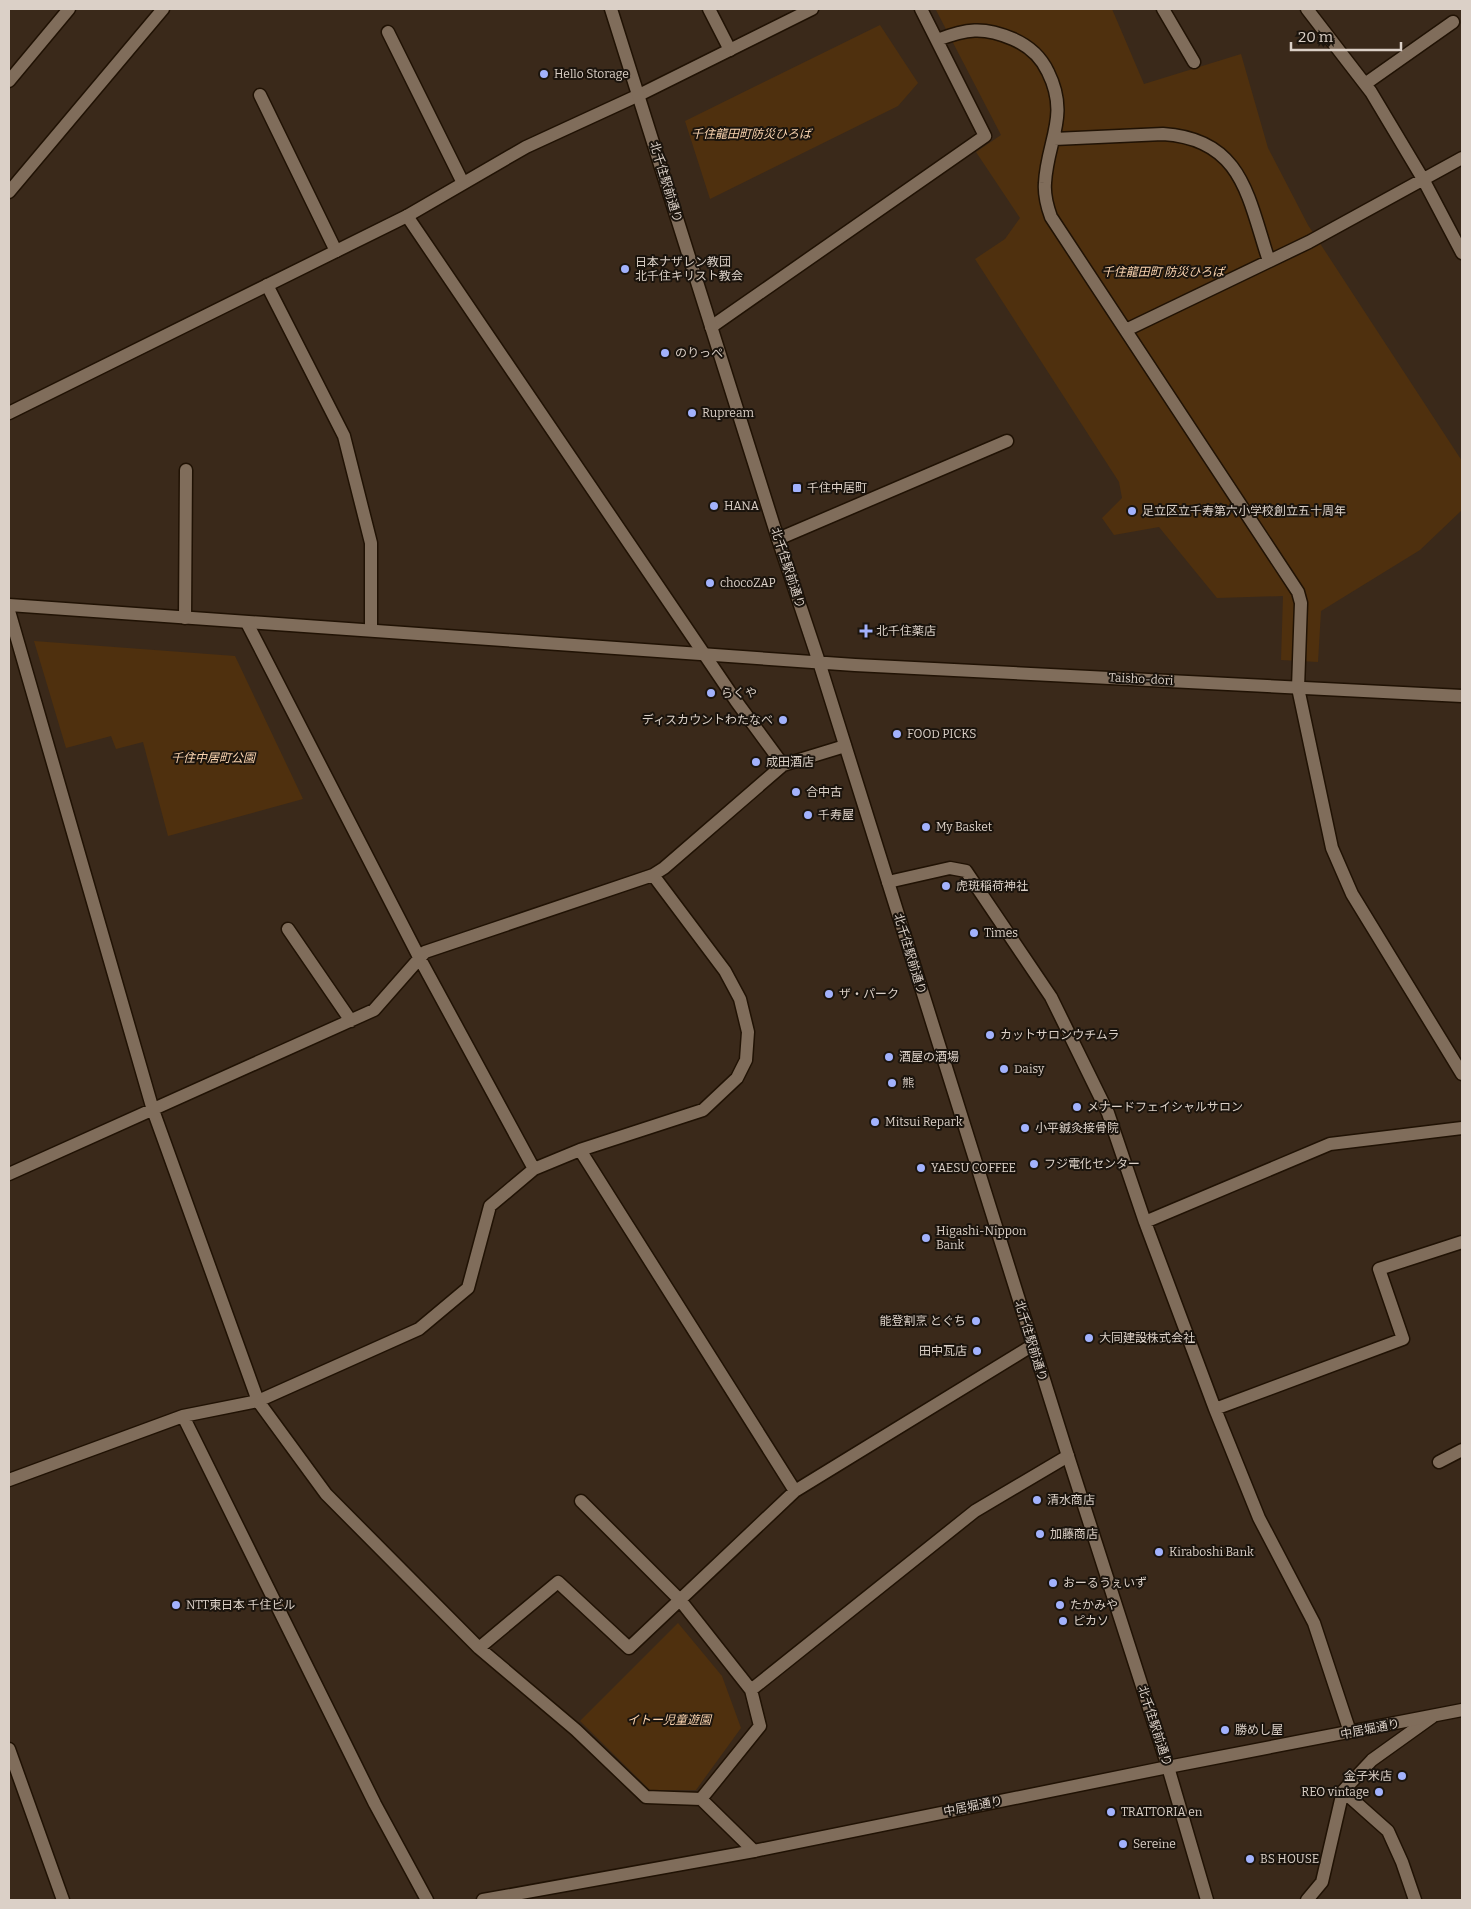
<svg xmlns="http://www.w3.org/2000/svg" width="1471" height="1909" font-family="Bitter,'Noto Sans JP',serif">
	<rect width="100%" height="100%" fill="#3a291a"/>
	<!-- green -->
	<path fill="#4f300e" d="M 939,9 L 1112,9 L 1144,84 L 1241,54 L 1268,148 L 1308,225 L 1462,461 L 1462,510 L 1420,550 L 1321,611 L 1318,662 L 1281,660 L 1283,596 L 1217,598 L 1159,527 L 1114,535 L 1102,518 L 1122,498 L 1119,482 L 975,259 L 1005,239 L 1020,218 L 976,152 L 1001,135 L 936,10 Z
		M 880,25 L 918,83 L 898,106 L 710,199 L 685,121 Z
		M 34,641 L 235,656 L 303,799 L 168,836 L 143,742 L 116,749 L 111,736 L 66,748 Z
		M 678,1623 L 722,1676 L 741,1728 L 696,1790 L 650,1790 L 580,1721 Z"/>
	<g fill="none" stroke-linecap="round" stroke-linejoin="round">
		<!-- service casing -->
		<g stroke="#201204" stroke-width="15">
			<path id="service" d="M 709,9 L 730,50
				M 1163,9 L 1194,62
				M 1307,9 L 1371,92 L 1423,179 L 1462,253
				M 388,32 L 463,183
				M 937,40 C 966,29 983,26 1013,39 C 1029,46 1041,57 1048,72 C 1070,116 1047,141 1045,183 C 1044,195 1047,206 1051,217 L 1298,592 L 1301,603 L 1298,688 L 1332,848 L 1352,894 L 1462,1074
				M 1365,84 L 1453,22
				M 260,95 L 336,251
				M 1054,139 L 1163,134 C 1243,139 1248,198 1269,261
				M 407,216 L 736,701 L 783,765 L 664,868 L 653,875
				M 267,285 L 344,436 L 371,543 L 371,630
				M 711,327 L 985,136 L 921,9
				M 1126,330 L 1309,242 L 1462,158
				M 778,539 L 1007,441
				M 9,611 L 153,1110 L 258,1401 L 326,1494 L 479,1648 L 576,1730 L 646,1797 L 701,1799 L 760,1726 L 751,1690 L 975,1511 L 1068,1456
				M 185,618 L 186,470
				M 247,623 L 420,959 L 534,1169
				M 783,765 L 845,746
				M 888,882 L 950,868 L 966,871 L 1051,997 L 1108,1113 L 1145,1222 L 1215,1409 L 1259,1518 L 1314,1623 L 1350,1732
				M 288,929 L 351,1021
				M 580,1150 L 795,1491
				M 9,1174 L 374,1010 L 425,952 L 653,875 L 725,971 L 740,999 L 748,1032 L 746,1060 L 737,1078 L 703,1110 L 580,1150 L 534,1169 L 490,1206 L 468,1288 L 419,1329 L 258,1401 L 183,1416 L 9,1480
				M 1145,1222 L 1330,1144 L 1462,1128
				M 1215,1409 L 1403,1339 L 1379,1269 L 1462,1242
				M 183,1416 L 375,1804 L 427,1900
				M 1439,1462 L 1462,1450
				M 581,1501 L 680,1600 L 751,1690
				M 479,1648 L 558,1582 L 629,1648 L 795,1491 L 1033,1345
				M 1343,1791 L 1388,1831 L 1402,1862 L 1415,1900
				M 701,1799 L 754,1851
				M 1307,1900 L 1322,1882 L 1343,1791 L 1372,1760 L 1432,1717"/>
		</g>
		<!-- minor casing -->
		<g stroke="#201204" stroke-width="15">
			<path id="minor" d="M 9,81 L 69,9
				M 9,192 L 163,9
				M 9,413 L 407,216 L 526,147 L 639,95 L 812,9
				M 483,1900 L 754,1851 L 1168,1767 L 1462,1710"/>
		</g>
		<!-- tertiary casing -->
		<g stroke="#201204" stroke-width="15">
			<path id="tertiary" d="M 611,9 L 778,539 L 819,662 L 1068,1456 L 1168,1767 L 1207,1900
				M 9,605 L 855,665 L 1462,696
				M 9,1749 L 63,1900"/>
		</g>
		<!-- service -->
		<use href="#service" stroke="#806d5b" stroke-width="12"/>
		<!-- minor -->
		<use href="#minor" stroke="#806d5b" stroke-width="12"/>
		<!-- tertiary -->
		<use href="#tertiary" stroke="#806d5b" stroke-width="12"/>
	</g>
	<!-- markers -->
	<g fill="#a2b2fd" stroke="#1b140d" stroke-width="2">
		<circle cx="544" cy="74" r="5"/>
		<circle cx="625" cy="269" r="5"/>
		<circle cx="665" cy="353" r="5"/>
		<circle cx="692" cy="413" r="5"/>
		<rect x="792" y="483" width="10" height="10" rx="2.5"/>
		<circle cx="714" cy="506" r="5"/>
		<circle cx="1132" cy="511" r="5"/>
		<circle cx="710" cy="583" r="5"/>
		<path d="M863.5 623.5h5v5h5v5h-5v5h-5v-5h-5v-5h5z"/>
		<circle cx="711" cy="693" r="5"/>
		<circle cx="783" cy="720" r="5"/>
		<circle cx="897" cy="734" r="5"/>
		<circle cx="756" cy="762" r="5"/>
		<circle cx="796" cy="792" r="5"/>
		<circle cx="808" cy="815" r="5"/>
		<circle cx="926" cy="827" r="5"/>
		<circle cx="946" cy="886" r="5"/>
		<circle cx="974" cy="933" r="5"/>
		<circle cx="829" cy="994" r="5"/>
		<circle cx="990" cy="1035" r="5"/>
		<circle cx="889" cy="1057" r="5"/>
		<circle cx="1004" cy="1069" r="5"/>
		<circle cx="892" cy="1083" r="5"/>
		<circle cx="1077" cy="1107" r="5"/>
		<circle cx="875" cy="1122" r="5"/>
		<circle cx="1025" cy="1128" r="5"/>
		<circle cx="1034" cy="1164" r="5"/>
		<circle cx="921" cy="1168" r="5"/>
		<circle cx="926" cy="1238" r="5"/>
		<circle cx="976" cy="1321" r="5"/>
		<circle cx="1089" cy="1338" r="5"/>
		<circle cx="977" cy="1351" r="5"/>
		<circle cx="1037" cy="1500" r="5"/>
		<circle cx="1040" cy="1534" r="5"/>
		<circle cx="1159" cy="1552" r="5"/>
		<circle cx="1053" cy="1583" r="5"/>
		<circle cx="176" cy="1605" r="5"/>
		<circle cx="1060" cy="1605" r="5"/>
		<circle cx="1063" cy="1621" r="5"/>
		<circle cx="1225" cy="1730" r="5"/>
		<circle cx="1402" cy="1776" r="5"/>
		<circle cx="1379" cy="1792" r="5"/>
		<circle cx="1111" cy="1812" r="5"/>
		<circle cx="1123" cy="1844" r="5"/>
		<circle cx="1250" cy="1859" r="5"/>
	</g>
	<g text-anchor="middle" stroke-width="4" stroke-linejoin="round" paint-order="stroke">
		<!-- poi labels -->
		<g font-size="12" fill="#dbd0c7" stroke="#1b140d" text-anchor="start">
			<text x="554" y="78">Hello Storage</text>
			<text x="635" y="266">日本ナザレン教団<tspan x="635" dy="14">北千住キリスト教会</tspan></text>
			<text x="675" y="357">のりっぺ</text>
			<text x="702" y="417">Rupream</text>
			<text x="807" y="492">千住中居町</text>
			<text x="724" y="510">HANA</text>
			<text x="1142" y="515">足立区立千寿第六小学校創立五十周年</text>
			<text x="720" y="587">chocoZAP</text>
			<text x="876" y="635">北千住薬店</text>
			<text x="721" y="697">らくや</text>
			<text x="773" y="724" text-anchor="end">ディスカウントわたなべ</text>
			<text x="907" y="738">FOOD PICKS</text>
			<text x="766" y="766">成田酒店</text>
			<text x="806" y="796">合中古</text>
			<text x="818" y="819">千寿屋</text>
			<text x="936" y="831">My Basket</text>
			<text x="956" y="890">虎斑稲荷神社</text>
			<text x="984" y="937">Times</text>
			<text x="839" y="998">ザ・パーク</text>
			<text x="1000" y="1039">カットサロンウチムラ</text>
			<text x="899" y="1061">酒屋の酒場</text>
			<text x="1014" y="1073">Daisy</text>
			<text x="902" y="1087">熊</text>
			<text x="1087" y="1111">メナードフェイシャルサロン</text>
			<text x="885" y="1126">Mitsui Repark</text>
			<text x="1035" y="1132">小平鍼灸接骨院</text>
			<text x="1044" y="1168">フジ電化センター</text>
			<text x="931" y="1172">YAESU COFFEE</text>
			<text x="936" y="1235">Higashi-Nippon<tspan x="936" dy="14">Bank</tspan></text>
			<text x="966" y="1325" text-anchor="end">能登割烹 とぐち</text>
			<text x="1099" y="1342">大同建設株式会社</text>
			<text x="967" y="1355" text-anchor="end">田中瓦店</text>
			<text x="1047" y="1504">清水商店</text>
			<text x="1050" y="1538">加藤商店</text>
			<text x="1169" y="1556">Kiraboshi Bank</text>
			<text x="1063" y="1587">おーるうぇいず</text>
			<text x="186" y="1609">NTT東日本 千住ビル</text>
			<text x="1070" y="1609">たかみや</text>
			<text x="1073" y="1625">ピカソ</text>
			<text x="1235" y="1734">勝めし屋</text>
			<text x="1392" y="1780" text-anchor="end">金子米店</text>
			<text x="1369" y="1796" text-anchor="end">REO vintage</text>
			<text x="1121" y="1816">TRATTORIA en</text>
			<text x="1133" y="1848">Sereine</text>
			<text x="1260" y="1863">BS HOUSE</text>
		</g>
		<!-- park labels -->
		<g font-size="12" font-style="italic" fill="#f9d3af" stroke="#1b140d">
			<text x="751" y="138">千住龍田町防災ひろば</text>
			<text x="1163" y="276">千住龍田町 防災ひろば</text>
			<text x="213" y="762">千住中居町公園</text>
			<text x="669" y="1724">イトー児童遊園</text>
		</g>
		<!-- street labels -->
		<g font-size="12" fill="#dbd0c7" stroke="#1b140d">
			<text transform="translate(666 182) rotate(73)" y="4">北千住駅前通り</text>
			<text transform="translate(788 568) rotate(72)" y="4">北千住駅前通り</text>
			<text transform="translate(1141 679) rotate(3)" y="4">Taisho-dori</text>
			<text transform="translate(910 954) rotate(73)" y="4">北千住駅前通り</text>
			<text transform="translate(1031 1341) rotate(73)" y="4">北千住駅前通り</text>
			<text transform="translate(1155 1726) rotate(72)" y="4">北千住駅前通り</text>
			<text transform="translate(1370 1729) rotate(-11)" y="4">中居堀通り</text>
			<text transform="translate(973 1806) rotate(-11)" y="4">中居堀通り</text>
		</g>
	</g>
	<!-- border -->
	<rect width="1471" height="1909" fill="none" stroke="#dbd0c7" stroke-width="20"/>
	<!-- scale -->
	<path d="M1291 42v8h110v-8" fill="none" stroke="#dbd0c7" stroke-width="2.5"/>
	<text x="1298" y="42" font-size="15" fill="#dbd0c7" stroke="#1b140d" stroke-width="4" paint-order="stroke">20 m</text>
</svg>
